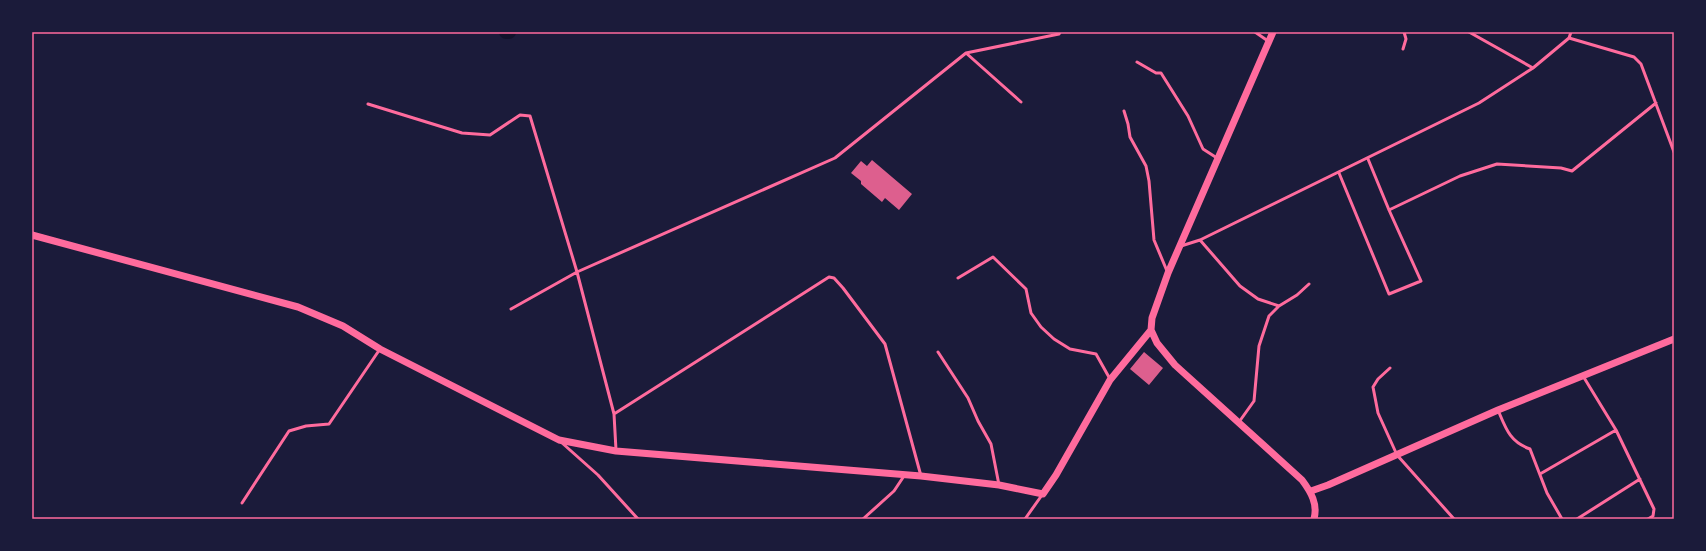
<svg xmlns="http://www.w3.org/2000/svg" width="1706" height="551" font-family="'PT Sans',sans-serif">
	<rect width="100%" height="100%" fill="#1b1b3a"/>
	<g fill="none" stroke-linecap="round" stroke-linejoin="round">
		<!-- canal -->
		<path stroke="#12122b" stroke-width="14" d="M 506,32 L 509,32"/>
	</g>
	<!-- building -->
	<path fill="#dd5f8e" d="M 872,160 L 912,194 L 899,210 L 885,198 L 882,202 L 861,184 L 861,181 L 851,173 L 861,161 L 867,166 Z
		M 1144,352 L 1163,368 L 1149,385 L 1130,369 Z"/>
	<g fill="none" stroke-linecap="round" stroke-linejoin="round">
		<!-- service -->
		<path stroke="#ff6b9d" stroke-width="3" d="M 1255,32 L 1268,41
			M 1469,32 L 1533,68
			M 1569,38 L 1571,32
			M 1403,49 L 1406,39 L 1404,32
			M 966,53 L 1021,102
			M 1137,62 L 1156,73 L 1161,73 L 1188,116 L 1203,149 L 1217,158
			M 368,104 L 462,133 L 490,135 L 520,115 L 530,116 L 577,272 L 614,414 L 616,450
			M 1124,111 L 1128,124 L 1130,137 L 1146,166 L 1149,181 L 1154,240 L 1167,271
			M 1339,173 L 1389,294 L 1421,281 L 1389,210 L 1368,159
			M 1389,210 L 1460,176 L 1497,164 L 1561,168 L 1572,171 L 1656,103
			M 1200,240 L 1240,286 L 1258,299 L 1279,306
			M 1181,246 L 1200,240 L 1479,103 L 1533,68 L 1569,38 L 1634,57 L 1641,64 L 1674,152
			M 958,278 L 993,257 L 1026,289 L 1031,313 L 1041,327 L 1054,339 L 1070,349 L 1096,354 L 1110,379
			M 511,309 L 577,272 L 835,158 L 966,53 L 1059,34 L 1060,32
			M 938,352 L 968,398 L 978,421 L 991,444 L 999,485
			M 1390,368 L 1378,379 L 1373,387 L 1378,413 L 1397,455 L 1454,519
			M 1583,376 L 1616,430 L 1654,509 L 1653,516 L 1648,519
			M 1498,410 C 1506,429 1510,442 1530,449 L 1547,493 L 1562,519
			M 614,414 L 829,277 L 834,278 L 843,288 L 885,344 L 921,476
			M 1239,422 L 1254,401 L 1259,346 L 1269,316 L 1279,306 L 1297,295 L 1309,284
			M 561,442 L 598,475 L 638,519
			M 1540,474 L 1616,430
			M 242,503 L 289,431 L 306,426 L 329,424 L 380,349
			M 863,519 L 894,491 L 904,476
			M 1025,519 L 1042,495
			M 1577,519 L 1640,479"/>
		<!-- tertiary -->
		<path stroke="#ff6b9d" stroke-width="7" d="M 1273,32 L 1168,273 L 1152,318 L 1151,330 L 1157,343 L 1175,365 L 1302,480 C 1311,492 1318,504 1314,519
			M 32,235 L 298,307 L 343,326 L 380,349 L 559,440 L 616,451 L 921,476 L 999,485 L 1043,494 L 1056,475 L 1110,380 L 1151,330
			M 1311,491 L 1328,485 L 1498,410 L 1674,339"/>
	</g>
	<!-- border -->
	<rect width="1706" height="551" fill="none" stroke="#1b1b3a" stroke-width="66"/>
	<rect x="33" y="33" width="1640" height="485" fill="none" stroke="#ff6b9d" stroke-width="1.5"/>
</svg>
